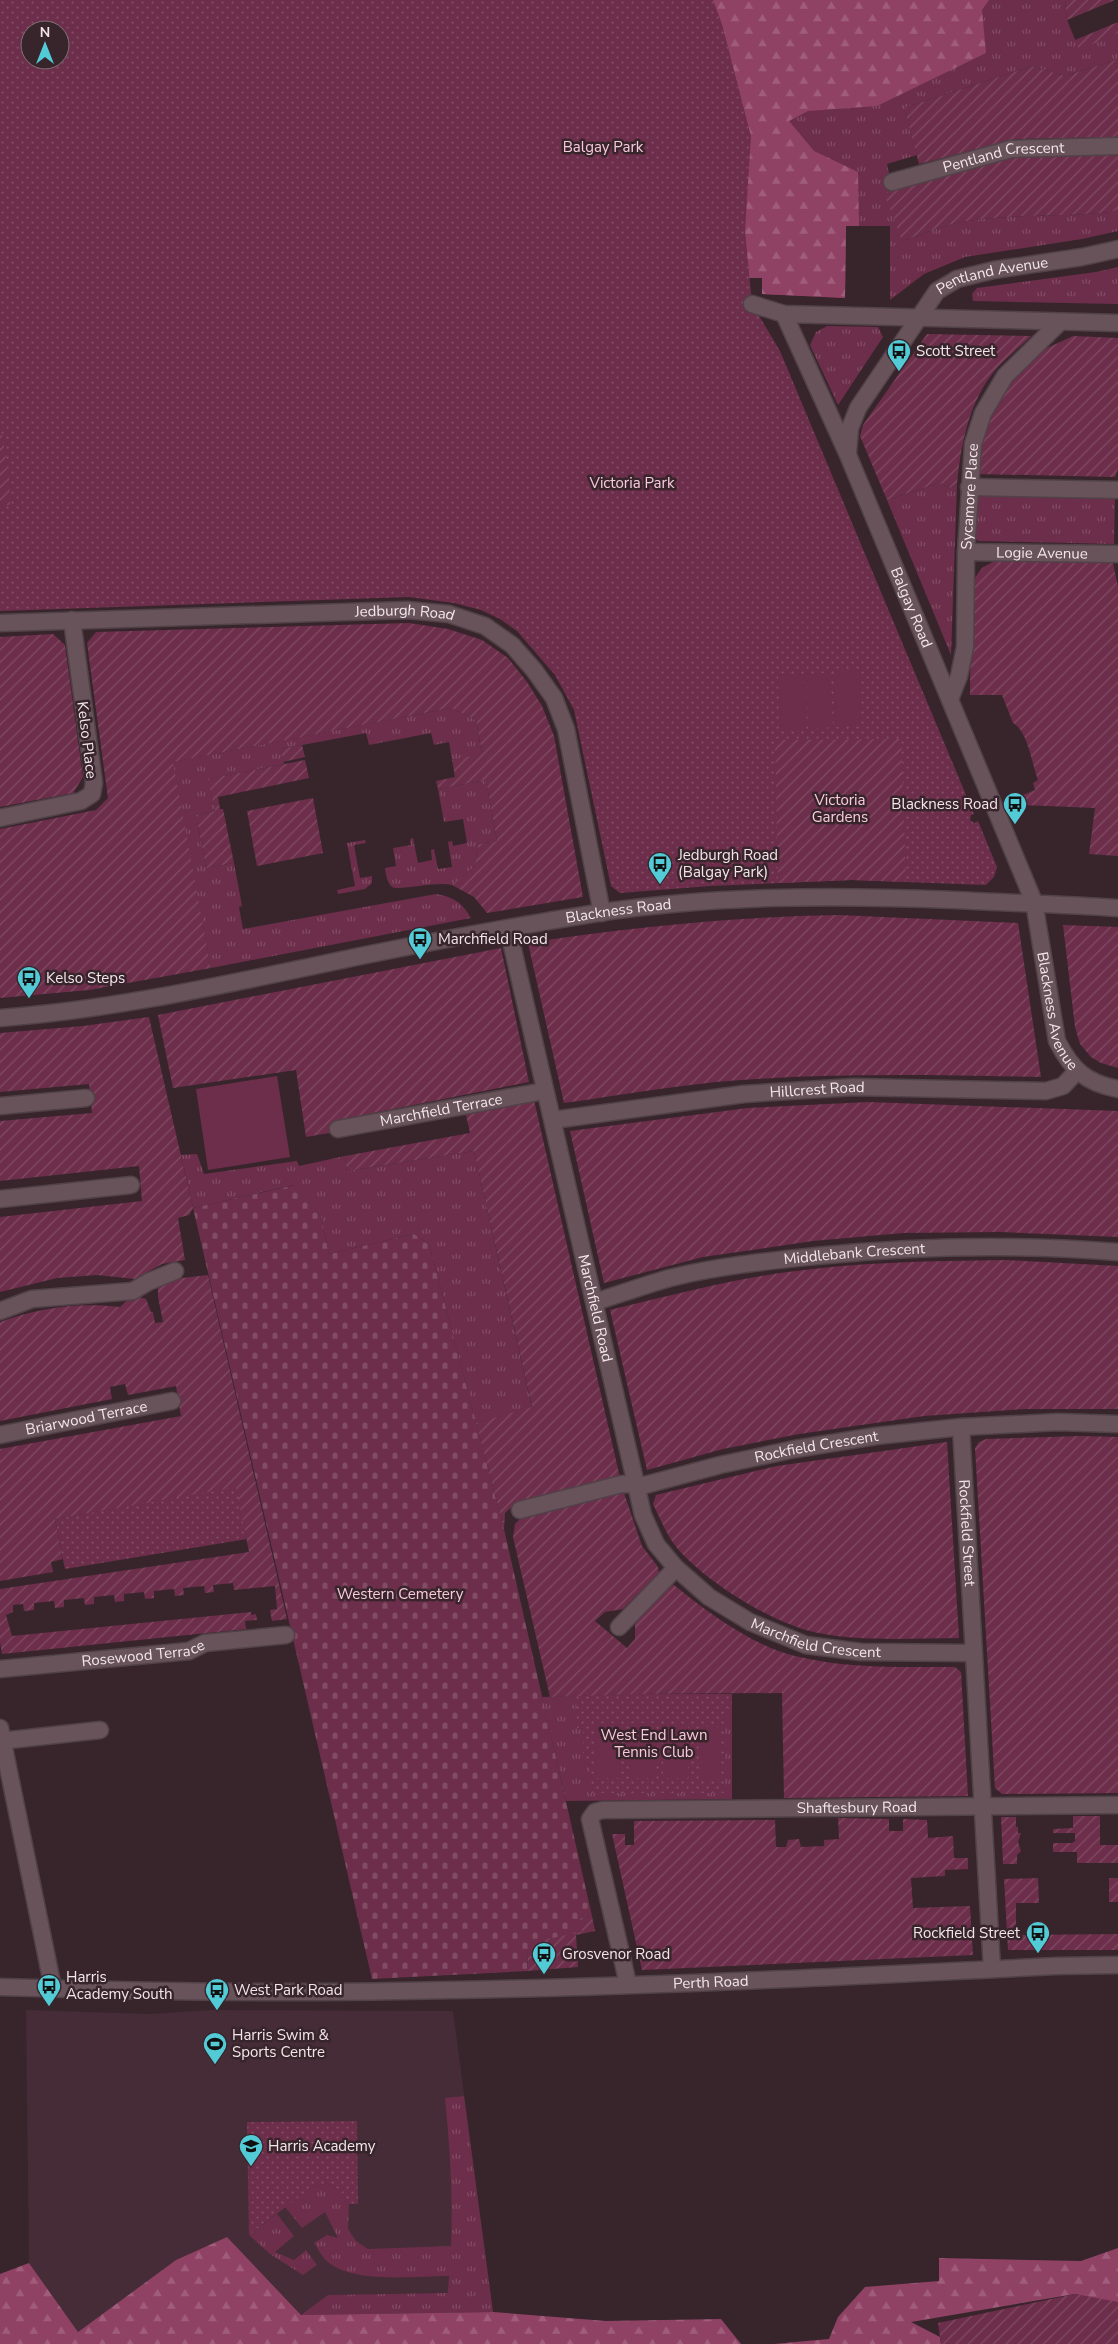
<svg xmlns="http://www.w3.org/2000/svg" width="1118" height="2344" font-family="'Nunito Sans',sans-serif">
	<defs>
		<pattern id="grass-tufts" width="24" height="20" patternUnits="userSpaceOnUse" patternTransform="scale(1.25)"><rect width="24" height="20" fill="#6c2e4a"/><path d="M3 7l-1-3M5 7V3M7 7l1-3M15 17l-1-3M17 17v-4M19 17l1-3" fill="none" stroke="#814c64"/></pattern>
		<pattern id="forest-firs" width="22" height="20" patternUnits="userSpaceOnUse" patternTransform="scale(1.25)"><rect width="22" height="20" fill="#904265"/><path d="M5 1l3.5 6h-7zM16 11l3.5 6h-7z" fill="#a05d7b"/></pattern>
		<pattern id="cemetery-stones" width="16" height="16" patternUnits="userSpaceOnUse" patternTransform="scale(1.25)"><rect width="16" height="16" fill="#6c2e4a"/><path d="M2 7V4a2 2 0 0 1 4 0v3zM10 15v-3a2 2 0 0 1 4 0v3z" fill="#814c64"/></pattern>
		<pattern id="park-dots" width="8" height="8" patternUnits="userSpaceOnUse" patternTransform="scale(1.25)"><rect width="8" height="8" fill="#6c2e4a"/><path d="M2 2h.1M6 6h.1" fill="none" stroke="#814c64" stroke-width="1.8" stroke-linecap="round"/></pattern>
		<pattern id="garden-furrows" width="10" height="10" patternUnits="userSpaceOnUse" patternTransform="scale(1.25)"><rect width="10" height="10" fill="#6c2e4a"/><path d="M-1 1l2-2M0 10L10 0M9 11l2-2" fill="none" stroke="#814c64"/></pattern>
	</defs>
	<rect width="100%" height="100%" fill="#38252c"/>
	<!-- built -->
	<path fill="#452c36" d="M 26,2010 L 150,2014 L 212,2010 L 453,2011 L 493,2312 L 301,2315 L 227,2237 L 176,2260 L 78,2332 L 29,2263 Z"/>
	<!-- grass -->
	<path fill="url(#grass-tufts)" d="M 713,0 L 1065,0 L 1067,20 L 1079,49 L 1118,33 L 1118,59 L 1065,76 L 1032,66 L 904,108 L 917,155 L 887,164 L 902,241 C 921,235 941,226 961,222 C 1013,213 1066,218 1118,211 L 1118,231 L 1082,239 L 965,257 L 924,274 L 890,300 L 890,226 L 846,226 L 845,298 L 762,294 L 762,278 L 749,278 Z
		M 1118,267 L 1118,304 L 973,301 L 972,294 L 977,288 L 1096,272 Z
		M 827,326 L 878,327 L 883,337 L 838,405 L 810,345 L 816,332 Z
		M 939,483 L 950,488 L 957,484 L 951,655 L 887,500 Z
		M 979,493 L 1115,496 L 1114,544 L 978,541 L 974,537 L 975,497 Z
		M 450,708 L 476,720 L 482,755 L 452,760 L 449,742 L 434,745 L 431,733 L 369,745 L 366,733 L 281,749 L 284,764 L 209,779 L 215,811 L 196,815 L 206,868 L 234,863 L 242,906 L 239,907 L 243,929 L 436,894 C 453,897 462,902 471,918 L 211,968 L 172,762 Z
		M 486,780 L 497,841 L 478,844 L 475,866 L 452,885 C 435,881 400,891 392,887 C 387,883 386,874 385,868 L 396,866 L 393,848 L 411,845 L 410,839 L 413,838 L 418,863 L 432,860 L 431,850 L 434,849 L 438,869 L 452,867 L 448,842 L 452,841 L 453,846 L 467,843 L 463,819 L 444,822 L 438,789 Z
		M 365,840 L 366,843 L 354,845 L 360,878 L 372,876 L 372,883 L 365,889 L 338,894 L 337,890 L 355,886 L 347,843 Z
		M 474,1151 L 532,1408 L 476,1423 L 429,1244 L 414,1234 L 329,1254 L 321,1217 L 294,1185 L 193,1208 L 181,1155 L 197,1154 L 204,1174 L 297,1161 L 299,1166 L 345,1156 L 347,1171 Z
		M 637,1694 L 577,1728 L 583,1728 L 583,1758 L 589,1766 L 589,1792 L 724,1708 L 732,1708 L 732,1799 L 566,1801 L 542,1697 Z
		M 464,2096 L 493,2312 L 301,2315 L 328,2295 L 448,2293 L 449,2276 C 416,2276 354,2284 328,2262 C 322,2257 318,2249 314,2243 L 327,2235 L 338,2238 L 325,2212 L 302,2228 L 285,2207 L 311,2188 L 327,2183 L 341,2191 L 349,2204 L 348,2229 L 356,2241 L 368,2249 L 451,2246 C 453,2196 450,2148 445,2098 Z
		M 277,2214 L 294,2236 L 275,2252 L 294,2260 L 306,2250 L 317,2265 L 303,2275 L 270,2254 L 249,2235 Z"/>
	<!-- forest -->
	<path fill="url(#forest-firs)" fill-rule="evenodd" d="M 0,0 L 989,0 L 982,10 L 986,53 L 877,106 L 808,111 L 789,121 L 814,151 L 858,172 L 859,226 L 846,226 L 845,298 L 762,294 L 762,278 L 749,278 L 745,233 L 94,233 ZM 30,30 L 60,30 L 60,60 L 30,60 Z
		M 227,2237 L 301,2315 L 493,2312 L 606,2321 L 721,2319 L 741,2344 L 0,2344 L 0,2274 L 29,2263 L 78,2332 L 176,2260 Z
		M 1118,2248 L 1118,2304 L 1075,2294 L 911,2322 L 940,2337 L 941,2344 L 774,2344 L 829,2339 L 838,2317 L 865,2287 L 939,2281 L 939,2258 L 1081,2261 Z"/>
	<!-- cemetery -->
	<path fill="url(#cemetery-stones)" d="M 295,1185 L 321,1217 L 329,1254 L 414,1234 L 429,1244 L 504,1529 L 592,1916 L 580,1918 L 583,1932 L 528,1950 L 527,1971 L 372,1979 L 193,1208 Z"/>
	<!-- park -->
	<path fill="url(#park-dots)" fill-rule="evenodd" d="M 0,0 L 713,0 L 722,24 L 751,136 L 745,231 L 752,304 L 780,351 L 974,814 L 971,815 L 970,820 L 974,823 L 978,821 L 997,867 L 994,877 L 986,885 L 852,880 L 710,886 L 620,893 L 611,886 L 574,710 L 555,675 L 517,631 L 500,619 L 481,610 L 454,603 L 409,597 L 0,611 ZM 30,30 L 60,30 L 60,60 L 30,60 Z
		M 237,1486 L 247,1539 L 65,1569 L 55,1519 Z
		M 637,1694 L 732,1694 L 732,1708 L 724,1709 L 724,1793 L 589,1793 L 589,1766 L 583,1759 L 583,1729 L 577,1728 L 576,1696 Z
		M 357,2121 L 358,2204 L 349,2204 L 341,2191 L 327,2183 L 311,2188 L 249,2235 L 247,2122 Z"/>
	<!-- garden -->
	<path fill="url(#garden-furrows)" d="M 1065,0 L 1115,0 L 1067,20 Z
		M 1118,22 L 1118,33 L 1079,50 L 1075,40 Z
		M 1118,59 L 1118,137 L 1016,139 L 919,164 L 904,108 L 1032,66 L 1065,76 Z
		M 1118,152 L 1118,211 C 1066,218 1013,213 961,222 C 941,226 921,235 902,241 L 885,195 L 892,189 L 1015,155 Z
		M 927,334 L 1031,336 C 1019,348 1003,360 992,374 C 968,406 961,445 957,484 L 950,488 L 939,483 L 887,500 L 860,436 L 863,425 Z
		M 1073,336 L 1118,338 L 1118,469 L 1115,477 L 977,474 L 979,442 L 988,415 L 1011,380 L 1045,349 Z
		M 0,427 L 9,470 L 10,505 L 0,505 Z
		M 998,559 L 1113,563 L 1118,587 L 1118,856 L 1089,854 L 1095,808 L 1022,805 L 1018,797 L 1035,790 L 1033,783 L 1038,780 C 1032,765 1028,731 1013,723 L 1002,695 L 970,695 L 971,583 L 982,568 Z
		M 409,623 L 448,629 L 482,640 L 508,658 L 527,682 L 542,706 L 554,736 L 583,897 L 487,913 L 474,897 L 452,885 L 475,866 L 478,844 L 497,841 L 486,780 L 438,789 L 436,781 L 455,777 L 452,760 L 482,754 L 476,720 L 450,708 L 173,762 L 211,968 L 89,990 L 0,998 L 0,829 L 96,810 L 108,798 L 87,643 L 96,632 Z
		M 53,634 L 65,645 L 83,777 L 73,793 L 0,807 L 0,637 Z
		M 901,739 L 906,882 L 852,880 L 778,883 L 775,740 Z
		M 302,745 L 305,757 L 283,762 L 281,749 Z
		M 305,760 L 309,778 L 218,797 L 220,809 L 223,809 L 234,863 L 206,868 L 196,815 L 215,811 L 208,779 Z
		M 313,798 L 323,853 L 257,866 L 247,811 Z
		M 838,915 L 1018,923 L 1041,1077 C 941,1075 841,1073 741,1080 C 682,1084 623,1095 564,1103 L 528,943 C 631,927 733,917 838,915 Z
		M 1063,925 L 1118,927 L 1118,1068 L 1101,1063 L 1091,1057 L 1080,1044 L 1075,1027 Z
		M 501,948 L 529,1082 L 333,1121 L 335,1132 L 306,1137 L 296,1070 L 173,1088 L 158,1015 Z
		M 149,1017 L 193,1208 L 189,1215 L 178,1218 L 185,1260 L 162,1264 L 135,1279 L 97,1275 L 57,1278 L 0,1292 L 0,1217 L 142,1201 L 139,1166 L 0,1181 L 0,1121 L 92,1113 L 89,1084 L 0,1092 L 0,1033 L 83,1026 Z
		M 534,1100 L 620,1478 L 514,1505 L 505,1513 L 504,1529 L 476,1423 L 532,1407 L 474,1151 L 347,1171 L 345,1156 L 470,1133 L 466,1115 Z
		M 868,1102 L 1118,1111 L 1118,1237 L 1000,1232 L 903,1233 L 813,1241 L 703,1257 L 604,1283 L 570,1131 L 748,1108 Z
		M 1005,1260 L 1118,1266 L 1118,1409 L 1025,1409 L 924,1416 L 799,1434 L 723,1449 L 647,1470 L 610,1310 C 669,1296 728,1280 788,1272 C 860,1262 932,1261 1005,1260 Z
		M 208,1275 L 287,1619 L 272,1621 L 270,1610 L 277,1609 L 275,1586 L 234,1590 L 233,1583 L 213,1585 L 214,1592 L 205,1593 L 204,1586 L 183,1588 L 184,1595 L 175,1596 L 174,1589 L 154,1591 L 154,1598 L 145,1599 L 144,1592 L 124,1594 L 124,1601 L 115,1602 L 114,1595 L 94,1597 L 94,1604 L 85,1605 L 84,1598 L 64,1600 L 64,1607 L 55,1608 L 54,1601 L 34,1603 L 34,1610 L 24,1611 L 23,1604 L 13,1605 L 13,1612 L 6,1615 L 12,1636 L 251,1612 L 251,1615 L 256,1614 L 257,1620 L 245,1621 L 246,1629 L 2,1654 L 0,1642 L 0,1589 L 249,1552 L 236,1487 L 55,1519 L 63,1559 L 51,1562 L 53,1572 L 0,1581 L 0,1449 L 181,1416 L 176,1386 L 128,1395 L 125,1384 L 110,1387 L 112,1399 L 0,1421 L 0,1322 C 39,1308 78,1302 120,1307 C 129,1298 134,1295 146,1299 L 151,1312 L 153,1312 L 155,1323 L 163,1322 L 158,1297 L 158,1287 L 165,1280 Z
		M 1081,1436 L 1118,1437 L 1118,1793 L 1002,1794 L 995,1788 L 975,1448 L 979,1442 L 986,1439 Z
		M 947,1442 L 959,1638 C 912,1638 864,1642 818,1633 C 773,1624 706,1582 677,1548 C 667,1536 660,1518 653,1504 L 656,1495 L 777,1466 Z
		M 623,1490 L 642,1546 L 658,1567 L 659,1573 L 623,1609 L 605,1612 L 595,1621 L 627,1648 L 635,1639 L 635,1621 L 668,1586 L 674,1585 C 707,1612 753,1646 795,1656 C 848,1669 902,1667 955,1667 L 961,1672 L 968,1796 L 784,1798 L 782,1693 L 637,1694 L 550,1697 L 513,1537 L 515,1524 L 523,1516 Z
		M 1073,1816 L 1100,1816 L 1100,1845 L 1118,1845 L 1118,1863 L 1077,1863 L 1077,1852 L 1053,1852 L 1053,1843 L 1072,1843 L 1075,1841 L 1075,1833 L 1053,1833 L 1053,1829 L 1073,1828 Z
		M 1001,1817 L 1016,1817 L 1016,1827 L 1018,1827 L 1018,1833 L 1021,1833 L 1018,1842 L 1021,1851 L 1017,1855 L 1017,1864 L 1003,1864 Z
		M 838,1818 L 889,1819 L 889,1831 L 903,1831 L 903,1819 L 927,1820 L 928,1838 L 953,1836 L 954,1858 L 968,1858 L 968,1869 L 945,1870 L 945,1876 L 911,1878 L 913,1908 L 970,1906 L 973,1955 L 642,1970 L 612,1834 L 625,1834 L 625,1845 L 634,1845 L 634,1821 L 775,1820 L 776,1847 L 786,1847 L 788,1840 L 799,1839 L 801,1847 L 824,1846 L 824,1840 L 839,1839 Z
		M 1038,1878 L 1039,1903 L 1016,1903 L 1016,1935 L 1118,1934 L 1118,1950 L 1008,1950 L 1004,1879 Z
		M 1109,1878 L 1118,1878 L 1118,1902 L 1109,1902 Z
		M 592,1916 L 595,1931 L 576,1935 L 578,1967 L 527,1971 L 528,1950 L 537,1941 L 582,1932 L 580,1918 Z
		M 1075,2294 L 1118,2302 L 1118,2344 L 941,2344 L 938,2323 Z"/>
	<!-- pitch -->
	<path fill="#6c2e4a" d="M 859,671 L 861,726 L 836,727 L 834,672 Z
		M 830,673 L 833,727 L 808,729 L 806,674 Z
		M 803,674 L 806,729 L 781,730 L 778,675 Z
		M 277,1076 L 290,1157 L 208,1170 L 196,1089 Z
		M 596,1723 L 621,1723 L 621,1778 L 596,1778 Z
		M 630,1723 L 654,1723 L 654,1778 L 629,1778 Z
		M 663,1724 L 688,1724 L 688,1778 L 663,1778 Z
		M 700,1727 L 719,1727 L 719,1781 L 700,1781 Z"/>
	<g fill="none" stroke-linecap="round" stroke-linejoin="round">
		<!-- minor casing -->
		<g stroke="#514248" stroke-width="19">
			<g id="minor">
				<path id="s1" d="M 892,182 L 1011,149 L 1118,146"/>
				<path d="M 752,304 L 784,314 L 1118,323"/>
				<path id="s2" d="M 784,314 L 848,455 L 1034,902 L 1057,1041 C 1072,1070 1086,1083 1118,1089"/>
				<path id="s3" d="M 848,452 L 850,428 L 858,408 L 937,291 L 957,279 L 994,270 L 1082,257 L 1118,249"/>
				<path d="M 969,487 L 1118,490"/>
				<path id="s4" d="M 966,552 L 1118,554"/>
				<path id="s5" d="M 0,623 L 407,610 L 449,614 L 485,626 L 512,645 L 534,670 L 554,698 L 566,729 L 602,913"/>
				<path id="s6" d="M 950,699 L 959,676 L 965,647 L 966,552 L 973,444 L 983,413 L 1005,376 L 1060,322"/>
				<path d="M 0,818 L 81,801 L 92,794 L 94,783 L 72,620"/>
				<path id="s7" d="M 508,928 L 643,1515 L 656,1544 L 676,1568 L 709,1597 L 750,1622 L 806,1645 L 861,1652 L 973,1653"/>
				<path id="s8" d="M 0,1018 C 108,1010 213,987 318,965 C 411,945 504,928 597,913 C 715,895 835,895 954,900 C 1009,903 1063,904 1118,908"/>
				<path d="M 0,1106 L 86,1098"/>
				<path id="s9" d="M 553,1120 L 744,1094 L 854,1087 L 1046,1091 L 1063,1086 L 1077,1071"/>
				<path id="s10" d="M 338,1129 L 544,1091"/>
				<path d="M 0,1199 L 131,1185"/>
				<path id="s11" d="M 595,1302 C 620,1294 645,1285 670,1278 C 718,1266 768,1261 816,1256 C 917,1246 1017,1244 1118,1252"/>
				<path d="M 0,1311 L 32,1299 L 133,1291 L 148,1282 L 175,1271"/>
				<path id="s12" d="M 961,1427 L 992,1969"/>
				<path id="s13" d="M 0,1435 L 172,1401"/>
				<path id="s14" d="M 520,1510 L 622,1484 L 645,1485 L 720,1465 L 795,1449 L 876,1436 L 961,1427 L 1058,1422 L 1118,1424"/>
				<path d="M 619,1627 L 676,1568"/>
				<path id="s15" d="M 0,1669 L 189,1651 L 205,1643 L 286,1635"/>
				<path d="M 0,1728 L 53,1988"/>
				<path d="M 0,1741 L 100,1730"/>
				<path id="s16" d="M 628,1984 L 590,1819 L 595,1812 L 603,1810 L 1118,1805"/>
				<path id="s17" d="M 0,1987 C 133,1991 265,1994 398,1991 C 618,1988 837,1977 1056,1966 L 1118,1965"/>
			</g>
		</g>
		<!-- minor -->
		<use href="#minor" stroke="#68535b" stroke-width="16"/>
	</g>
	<!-- icons -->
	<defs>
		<g id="bus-pin" transform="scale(1.25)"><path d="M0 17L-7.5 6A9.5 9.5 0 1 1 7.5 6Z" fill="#52cbd7" stroke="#38252c"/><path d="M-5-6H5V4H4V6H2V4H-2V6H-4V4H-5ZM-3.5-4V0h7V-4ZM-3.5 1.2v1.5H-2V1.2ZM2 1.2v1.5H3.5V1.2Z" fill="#111"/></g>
		<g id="stadium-pin" transform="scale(1.25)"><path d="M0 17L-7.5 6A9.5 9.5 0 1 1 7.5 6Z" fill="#52cbd7" stroke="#38252c"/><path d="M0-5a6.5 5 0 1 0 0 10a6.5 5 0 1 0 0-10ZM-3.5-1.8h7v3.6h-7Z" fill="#111"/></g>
		<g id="school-pin" transform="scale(1.25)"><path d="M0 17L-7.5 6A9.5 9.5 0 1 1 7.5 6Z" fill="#52cbd7" stroke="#38252c"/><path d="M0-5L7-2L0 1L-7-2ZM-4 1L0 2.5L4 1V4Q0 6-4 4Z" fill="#111"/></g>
	</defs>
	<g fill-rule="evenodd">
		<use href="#bus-pin" x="899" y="351"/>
		<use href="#bus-pin" x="1015" y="804"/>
		<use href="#bus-pin" x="660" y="864"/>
		<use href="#bus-pin" x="420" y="939"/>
		<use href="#bus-pin" x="29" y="978"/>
		<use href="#bus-pin" x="1038" y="1933"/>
		<use href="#bus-pin" x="544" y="1954"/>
		<use href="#bus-pin" x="49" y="1986"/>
		<use href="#bus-pin" x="217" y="1990"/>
		<use href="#stadium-pin" x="215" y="2044"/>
		<use href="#school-pin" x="251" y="2146"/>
	</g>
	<g text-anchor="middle" stroke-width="5" stroke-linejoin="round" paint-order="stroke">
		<!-- park labels -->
		<g font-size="15" fill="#f9cadb" stroke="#38252c">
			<text x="603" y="152">Balgay Park</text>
			<text x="632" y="488">Victoria Park</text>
			<text x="840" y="805">Victoria<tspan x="840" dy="17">Gardens</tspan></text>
			<text x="400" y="1599">Western Cemetery</text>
			<text x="654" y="1740">West End Lawn<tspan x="654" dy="17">Tennis Club</tspan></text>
		</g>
		<!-- street labels -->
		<g font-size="15" fill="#f3e6eb" stroke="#38252c">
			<text dy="5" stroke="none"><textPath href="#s1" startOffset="115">Pentland Crescent</textPath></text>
			<text dy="5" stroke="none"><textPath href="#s3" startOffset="245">Pentland Avenue</textPath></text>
			<text dy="5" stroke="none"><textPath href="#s6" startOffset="205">Sycamore Place</textPath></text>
			<text dy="5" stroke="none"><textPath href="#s4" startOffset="76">Logie Avenue</textPath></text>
			<text dy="5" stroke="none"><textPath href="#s2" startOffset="320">Balgay Road</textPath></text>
			<text dy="5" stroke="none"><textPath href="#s5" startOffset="405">Jedburgh Road</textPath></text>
			<text transform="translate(87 740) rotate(83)" y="5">Kelso Place</text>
			<text dy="5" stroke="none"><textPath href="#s8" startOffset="628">Blackness Road</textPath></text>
			<text dy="5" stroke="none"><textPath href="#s2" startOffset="751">Blackness Avenue</textPath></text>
			<text dy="5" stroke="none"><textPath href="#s9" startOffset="266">Hillcrest Road</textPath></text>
			<text dy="5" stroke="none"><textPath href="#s10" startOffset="105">Marchfield Terrace</textPath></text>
			<text dy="5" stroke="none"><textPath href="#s11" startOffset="265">Middlebank Crescent</textPath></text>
			<text dy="5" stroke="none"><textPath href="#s7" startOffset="390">Marchfield Road</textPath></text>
			<text dy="5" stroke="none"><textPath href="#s13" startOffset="88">Briarwood Terrace</textPath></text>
			<text dy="5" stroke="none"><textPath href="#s14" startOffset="304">Rockfield Crescent</textPath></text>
			<text dy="5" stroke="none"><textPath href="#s12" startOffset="106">Rockfield Street</textPath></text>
			<text dy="5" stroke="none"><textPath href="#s7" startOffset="826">Marchfield Crescent</textPath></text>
			<text dy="5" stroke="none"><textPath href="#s15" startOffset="144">Rosewood Terrace</textPath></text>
			<text dy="5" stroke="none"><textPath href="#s16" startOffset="440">Shaftesbury Road</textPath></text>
			<text dy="5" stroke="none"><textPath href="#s17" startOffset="711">Perth Road</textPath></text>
		</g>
		<!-- poi labels -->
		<g font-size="15" fill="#f3e6eb" stroke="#38252c" text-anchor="start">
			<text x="916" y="356">Scott Street</text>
			<text x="998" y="809" text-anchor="end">Blackness Road</text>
			<text x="678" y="860">Jedburgh Road<tspan x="678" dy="17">(Balgay Park)</tspan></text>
			<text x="438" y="944">Marchfield Road</text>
			<text x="46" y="983">Kelso Steps</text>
			<text x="1020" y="1938" text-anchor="end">Rockfield Street</text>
			<text x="562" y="1959">Grosvenor Road</text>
			<text x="66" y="1982">Harris<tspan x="66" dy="17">Academy South</tspan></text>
			<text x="234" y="1995">West Park Road</text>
			<text x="232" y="2040">Harris Swim &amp;<tspan x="232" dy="17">Sports Centre</tspan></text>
			<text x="268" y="2151">Harris Academy</text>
		</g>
	</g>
	<!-- north arrow -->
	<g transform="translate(45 45)"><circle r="24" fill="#38252c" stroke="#837278"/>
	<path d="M0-4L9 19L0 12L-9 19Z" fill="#52cbd7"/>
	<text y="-8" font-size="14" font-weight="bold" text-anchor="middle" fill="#f3e6eb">N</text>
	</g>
</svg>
